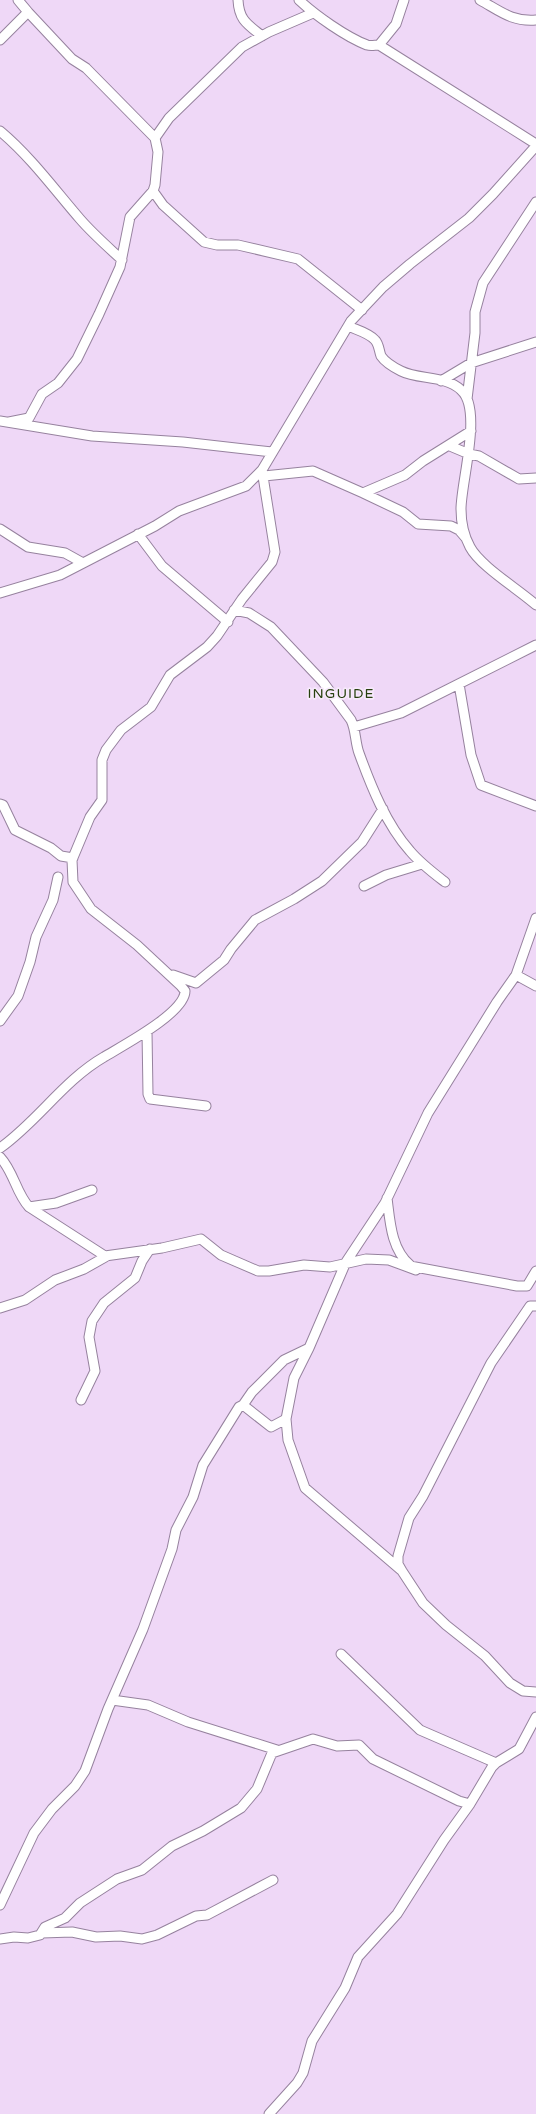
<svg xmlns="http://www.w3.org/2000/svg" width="536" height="2114" font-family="'Varela Round',sans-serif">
	<rect width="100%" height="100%" fill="#efd8f7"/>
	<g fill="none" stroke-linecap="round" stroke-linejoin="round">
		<!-- minor casing -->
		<g stroke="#96829e" stroke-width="11">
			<path id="minor" d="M 238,0 C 239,20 247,24 262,36
				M 299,0 C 315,15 346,37 367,45 C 371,46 375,45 379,45 L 536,144
				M 480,0 C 500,11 512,22 536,20
				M 28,12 L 72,59 L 86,68 L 155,138
				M 0,40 L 28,12 L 18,0
				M 379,45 L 396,24 L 404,0
				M 0,131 C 31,157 54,189 80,219 C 93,234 108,247 122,260
				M 153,191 L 163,205 L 204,242 L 217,245 L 238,245 L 298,259 L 362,310
				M 348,326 C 357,330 369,333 375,340 C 379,344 379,351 381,356 C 385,362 395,368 401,371 C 419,380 445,375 461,390 C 483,409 461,482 461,509 C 461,521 464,536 470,547 C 480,566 518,589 536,605
				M 441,381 L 471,363 L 536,342
				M 467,399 L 475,333 L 475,312 L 483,283 L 536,202
				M 0,421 L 92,436 L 183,442 L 272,452
				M 9,422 L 29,418 L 42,394 L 58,383 L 77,359 L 99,314 L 120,267 L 130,217 L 153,191 L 155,185 L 158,152 L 155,138 L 169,118 L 242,47 L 269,32 L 313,13
				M 450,446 L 469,454 L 479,456 L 519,479 L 536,478
				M 264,476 L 313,471 L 363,493 L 405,475 L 423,461 L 471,431
				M 363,493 L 403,512 L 418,524 L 451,526 L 459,530 L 465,537
				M 0,529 L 28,547 L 65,553 L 83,563
				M 138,534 L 162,566 L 228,622
				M 0,593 L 60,575 L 155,526 L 179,511 L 246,486 L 262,470 L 351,321 L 383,287 L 410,264 L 469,218 L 493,194 L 536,146
				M 234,610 L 249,613 L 271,627 L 323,682 L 351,720 C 356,730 355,742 359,753 C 371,786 386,824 410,851 C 420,863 432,872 445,882
				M 459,684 L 471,755 L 481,785 L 536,806
				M 354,727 L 401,713 L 536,645
				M 0,804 L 3,805 L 15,830 L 51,848 L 61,856 L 73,858
				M 364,886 L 386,875 L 422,864
				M 536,918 L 516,975 L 536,986
				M 173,975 L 196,983 L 224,960 L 231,949 L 255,920 L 294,899 L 322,881 L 362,842 L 383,809
				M 0,1021 L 18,996 L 30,962 L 36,937 L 53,900 L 58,877
				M 147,1032 L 148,1094 L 150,1099 L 206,1106
				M 0,1148 C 37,1122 64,1080 104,1057 C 122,1046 185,1013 185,991 L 181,986 L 137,945 L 91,909 L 73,882 L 72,860 L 90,817 L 102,800 L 102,760 L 106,750 L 121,730 L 151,707 L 170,675 L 207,647 L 217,636 L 242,599 L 272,562 L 275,552 L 262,470
				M 0,1157 C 14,1172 16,1193 29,1207 L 105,1256 L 162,1248 L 201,1239 L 221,1255 L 258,1271 L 269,1271 L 304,1265 L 330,1267 L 366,1259 L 389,1260 L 416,1270
				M 387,1198 C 390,1221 391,1249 410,1265
				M 29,1207 L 56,1203 L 92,1190
				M 410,1266 L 517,1286 L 527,1286 L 536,1271
				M 536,1306 L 530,1306 L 491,1363 L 423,1496 L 409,1518 L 398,1556 L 398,1564 L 402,1571 L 423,1603 L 446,1625 L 485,1656 L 510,1683 L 523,1691 L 536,1692
				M 0,1308 L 25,1300 L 55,1280 L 84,1269 L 107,1256
				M 81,1400 L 95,1371 L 89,1337 L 92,1321 L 104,1303 L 135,1278 L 142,1261 L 150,1249
				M 243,1405 L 252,1392 L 284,1360 L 309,1348
				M 286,1419 L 288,1440 L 305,1488 L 401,1570
				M 341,1654 L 420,1730 L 496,1763
				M 112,1700 L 148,1705 L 188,1722 L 277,1750
				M 0,1905 L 34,1833 L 52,1809 L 75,1786 L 85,1771 L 108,1709 L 143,1629 L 172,1549 L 176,1530 L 193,1497 L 203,1465 L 239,1407 L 243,1405 L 271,1427 L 286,1419 L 294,1378 L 309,1348 L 346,1262 L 385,1203 L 428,1113 L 497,1002 L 516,975
				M 42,1933 L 72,1932 L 96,1937 L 120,1936 L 142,1939 L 157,1935 L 196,1916 L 207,1915 L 273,1880
				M 0,1939 L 14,1937 L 28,1938 L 40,1935 L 45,1927 L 65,1918 L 80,1903 L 117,1879 L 142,1870 L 172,1846 L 203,1831 L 241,1808 L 257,1789 L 272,1753 L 313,1739 L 337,1746 L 359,1745 L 373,1759 L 459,1801 L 470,1804
				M 269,2114 L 297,2083 L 303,2073 L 312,2041 L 345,1988 L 358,1957 L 397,1914 L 444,1840 L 470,1804 L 492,1767 L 496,1763 L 519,1749 L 536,1717"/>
		</g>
		<!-- minor -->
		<use href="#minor" stroke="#fff" stroke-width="9"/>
	</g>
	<g text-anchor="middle" stroke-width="3.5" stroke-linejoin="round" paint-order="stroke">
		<!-- neighbourhood labels -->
		<g font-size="14" letter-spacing="1" fill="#27400e" stroke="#f7e9fc">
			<text x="341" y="698">INGUIDE</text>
		</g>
	</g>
</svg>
